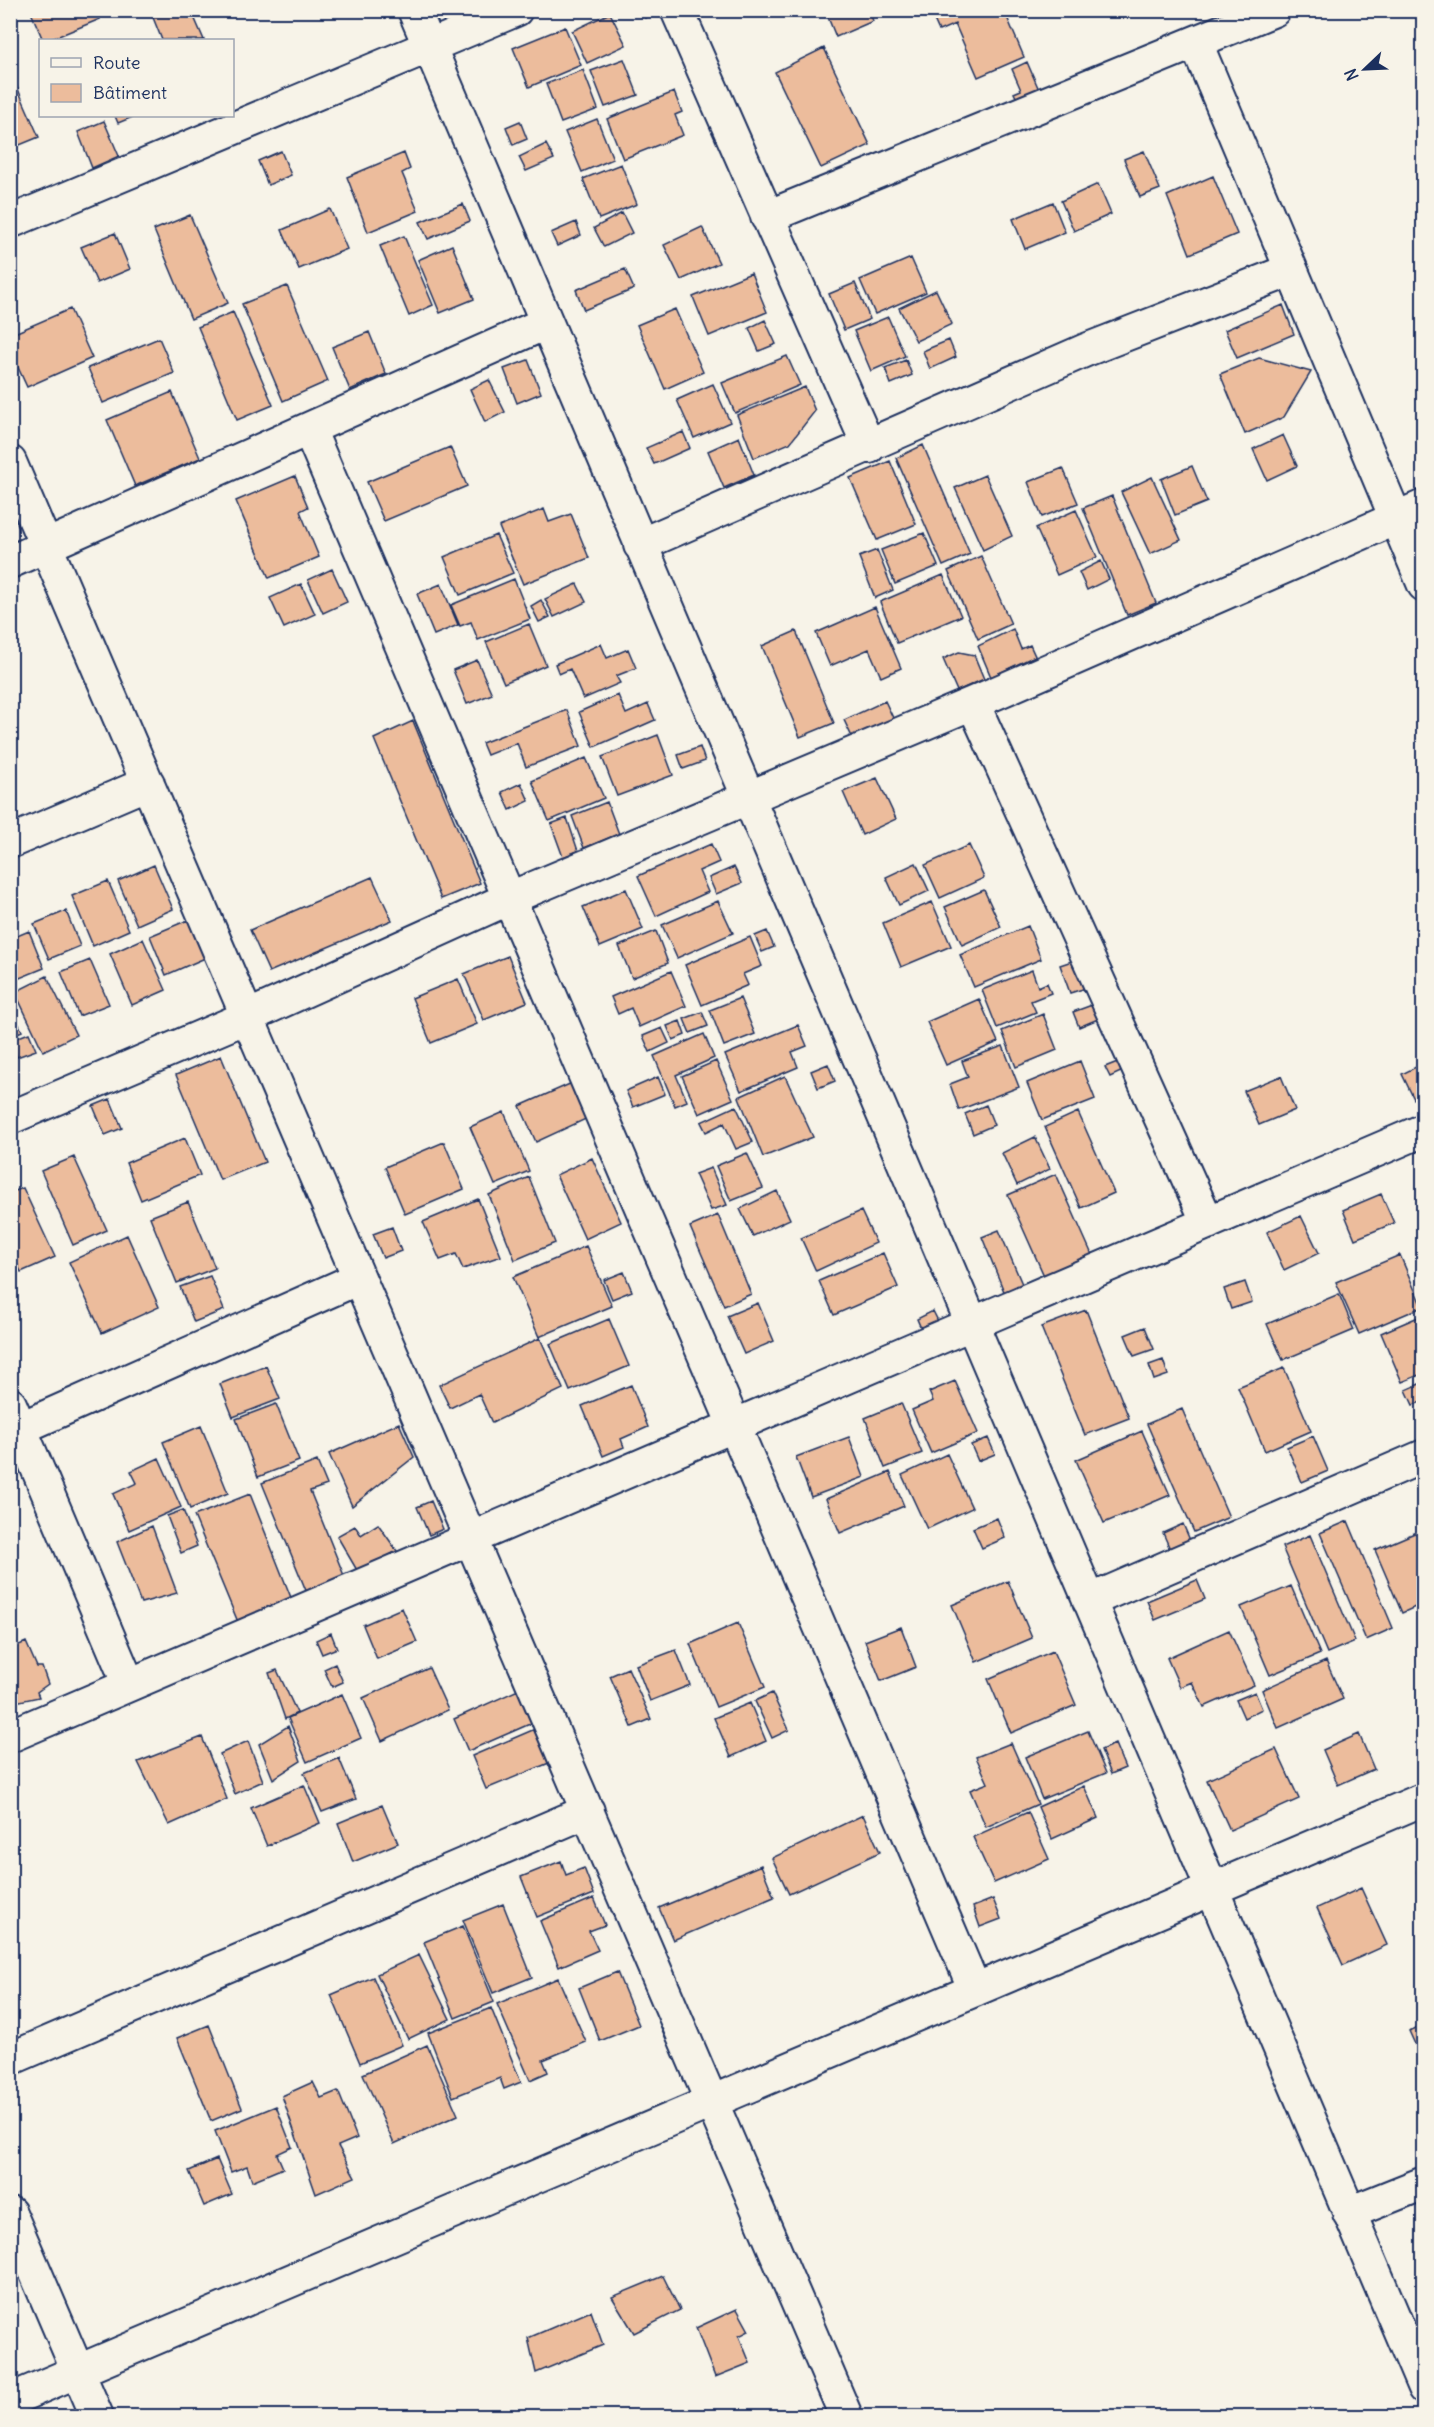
<svg xmlns="http://www.w3.org/2000/svg" width="1434" height="2427" font-family="Delius,sans-serif">
	<rect width="100%" height="100%" fill="#f7f3e8"/>
	<filter id="ink" filterUnits="userSpaceOnUse"><feTurbulence type="fractalNoise" baseFrequency=".0167" numOctaves="2"/><feDisplacementMap in="SourceGraphic" scale="12" xChannelSelector="R" yChannelSelector="G"/><feConvolveMatrix kernelMatrix="1 2 1 2 8 2 1 2 1" color-interpolation-filters="sRGB"/></filter>
	<g filter="url(#ink)">
		<!-- building -->
		<path fill="#ecbc9c" stroke="#1b2f5e" stroke-width="1.5" d="M 30,10 L 96,10 L 100,19 L 49,40 L 43,40 Z
			M 150,10 L 191,10 L 204,40 L 162,40 Z
			M 641,10 L 660,10 L 645,18 Z
			M 825,10 L 869,10 L 873,21 L 836,37 Z
			M 936,10 L 1004,10 L 1024,57 L 978,77 L 955,24 L 939,31 L 931,13 Z
			M 610,13 L 626,45 L 587,63 L 572,31 Z
			M 565,27 L 581,65 L 529,87 L 513,48 Z
			M 824,48 L 870,145 L 821,168 L 775,72 Z
			M 624,59 L 638,95 L 605,107 L 591,71 Z
			M 1027,62 L 1040,92 L 1018,101 L 1014,93 L 1021,90 L 1012,69 Z
			M 583,70 L 598,109 L 561,123 L 546,84 Z
			M 10,71 L 39,137 L 10,149 Z
			M 674,92 L 682,112 L 675,115 L 683,135 L 623,159 L 607,119 Z
			M 115,116 L 135,116 L 118,123 Z
			M 597,119 L 613,159 L 582,172 L 565,132 Z
			M 104,121 L 119,156 L 92,168 L 78,132 Z
			M 520,121 L 527,139 L 513,145 L 506,127 Z
			M 546,144 L 554,159 L 526,171 L 519,157 Z
			M 281,151 L 291,175 L 268,185 L 258,161 Z
			M 1144,151 L 1160,189 L 1140,197 L 1124,159 Z
			M 404,153 L 410,169 L 402,173 L 418,211 L 368,232 L 347,177 Z
			M 621,164 L 637,204 L 599,219 L 583,179 Z
			M 1213,176 L 1237,234 L 1190,254 L 1167,196 Z
			M 1098,184 L 1111,214 L 1074,231 L 1061,201 Z
			M 1053,202 L 1065,232 L 1025,249 L 1013,219 Z
			M 463,204 L 470,221 L 428,239 L 420,222 Z
			M 330,209 L 347,249 L 299,269 L 282,230 Z
			M 622,213 L 632,233 L 604,247 L 594,228 Z
			M 190,215 L 228,303 L 191,319 L 154,230 Z
			M 576,222 L 581,235 L 557,246 L 551,233 Z
			M 702,227 L 719,263 L 681,280 L 664,245 Z
			M 115,233 L 130,269 L 97,283 L 81,247 Z
			M 404,236 L 433,305 L 409,316 L 380,246 Z
			M 452,245 L 474,299 L 440,313 L 418,260 Z
			M 911,258 L 926,292 L 875,314 L 860,280 Z
			M 625,269 L 634,289 L 584,310 L 576,290 Z
			M 751,273 L 767,312 L 709,336 L 693,297 Z
			M 855,283 L 870,319 L 844,330 L 829,294 Z
			M 287,286 L 328,381 L 283,401 L 242,304 Z
			M 936,290 L 952,324 L 916,341 L 899,308 Z
			M 1283,305 L 1294,334 L 1237,358 L 1225,330 Z
			M 70,309 L 92,358 L 27,387 L 10,350 L 10,335 Z
			M 675,309 L 703,372 L 665,389 L 637,325 Z
			M 233,312 L 273,405 L 237,420 L 198,327 Z
			M 888,317 L 905,356 L 871,371 L 854,331 Z
			M 765,320 L 776,344 L 759,351 L 749,328 Z
			M 369,332 L 386,374 L 350,390 L 332,347 Z
			M 159,338 L 174,373 L 103,403 L 88,368 Z
			M 949,340 L 956,357 L 930,369 L 923,351 Z
			M 787,356 L 800,385 L 735,413 L 722,383 Z
			M 1259,358 L 1311,372 L 1284,417 L 1245,434 L 1220,374 Z
			M 528,360 L 541,393 L 517,403 L 504,369 Z
			M 906,360 L 912,375 L 891,384 L 885,368 Z
			M 489,380 L 505,412 L 485,422 L 470,389 Z
			M 713,384 L 730,422 L 694,438 L 677,400 Z
			M 805,387 L 815,411 L 790,443 L 754,458 L 737,415 Z
			M 172,392 L 200,458 L 135,486 L 107,420 Z
			M 683,432 L 690,448 L 654,464 L 646,448 Z
			M 1283,435 L 1297,466 L 1267,480 L 1253,449 Z
			M 739,437 L 754,475 L 724,488 L 708,451 Z
			M 923,445 L 970,554 L 943,566 L 896,458 Z
			M 450,447 L 467,486 L 384,521 L 367,482 Z
			M 890,461 L 916,524 L 877,540 L 850,478 Z
			M 1192,466 L 1207,502 L 1175,515 L 1161,479 Z
			M 1063,468 L 1078,503 L 1042,517 L 1028,482 Z
			M 985,475 L 1012,536 L 983,550 L 955,488 Z
			M 295,476 L 308,507 L 300,511 L 319,557 L 269,578 L 236,501 Z
			M 1152,477 L 1181,540 L 1150,554 L 1121,492 Z
			M 1112,496 L 1156,603 L 1127,615 L 1083,508 Z
			M 544,509 L 549,522 L 571,514 L 589,558 L 523,584 L 499,527 Z
			M 1076,510 L 1097,557 L 1057,575 L 1036,528 Z
			M 924,533 L 938,566 L 895,584 L 881,550 Z
			M 496,535 L 513,573 L 460,595 L 444,557 Z
			M 877,550 L 893,590 L 875,598 L 859,557 Z
			M 981,556 L 1011,624 L 978,639 L 948,571 Z
			M 1101,561 L 1109,579 L 1087,590 L 1079,572 Z
			M 332,569 L 347,602 L 323,613 L 308,580 Z
			M 943,575 L 961,616 L 897,643 L 880,602 Z
			M 514,579 L 530,619 L 478,640 L 471,622 L 460,626 L 451,605 Z
			M 301,584 L 315,614 L 284,628 L 270,598 Z
			M 441,584 L 458,625 L 434,635 L 417,594 Z
			M 577,584 L 586,602 L 554,617 L 545,599 Z
			M 541,600 L 550,617 L 539,622 L 531,606 Z
			M 875,607 L 901,668 L 881,677 L 869,649 L 830,666 L 816,633 Z
			M 529,624 L 546,665 L 504,683 L 486,642 Z
			M 1013,629 L 1021,649 L 1030,645 L 1035,656 L 991,677 L 978,646 Z
			M 796,631 L 834,723 L 800,737 L 762,646 Z
			M 601,644 L 607,658 L 628,649 L 636,668 L 616,676 L 620,683 L 583,699 L 570,669 L 559,674 L 555,664 Z
			M 959,652 L 974,655 L 984,679 L 957,691 L 943,659 Z
			M 477,660 L 492,694 L 467,704 L 453,670 Z
			M 618,695 L 626,714 L 648,704 L 655,720 L 594,747 L 579,712 Z
			M 885,701 L 894,720 L 853,739 L 844,720 Z
			M 567,710 L 581,746 L 526,767 L 517,743 L 487,755 L 482,743 Z
			M 413,721 L 480,883 L 441,899 L 374,739 Z
			M 658,735 L 673,775 L 617,796 L 602,757 Z
			M 700,747 L 705,761 L 683,769 L 678,755 Z
			M 586,758 L 604,798 L 549,821 L 532,781 Z
			M 877,778 L 896,819 L 862,835 L 843,792 Z
			M 521,783 L 529,801 L 510,810 L 502,792 Z
			M 607,802 L 619,834 L 584,848 L 572,816 Z
			M 567,818 L 578,851 L 563,857 L 551,824 Z
			M 711,844 L 719,862 L 699,871 L 708,892 L 656,916 L 638,876 Z
			M 969,845 L 984,878 L 940,898 L 925,865 Z
			M 916,863 L 929,891 L 899,905 L 886,877 Z
			M 154,865 L 173,909 L 137,925 L 118,881 Z
			M 734,867 L 742,883 L 716,894 L 709,878 Z
			M 372,877 L 392,920 L 269,972 L 250,930 Z
			M 108,881 L 129,930 L 93,946 L 72,896 Z
			M 626,889 L 643,929 L 600,947 L 583,907 Z
			M 984,890 L 1001,927 L 962,945 L 945,907 Z
			M 718,901 L 733,933 L 677,958 L 662,925 Z
			M 932,902 L 951,946 L 901,967 L 883,923 Z
			M 66,911 L 80,946 L 49,959 L 34,924 Z
			M 188,920 L 205,958 L 166,975 L 150,936 Z
			M 1028,926 L 1041,959 L 974,987 L 960,955 Z
			M 29,931 L 44,968 L 10,982 L 10,939 Z
			M 656,931 L 668,963 L 632,978 L 619,946 Z
			M 767,931 L 774,947 L 762,952 L 755,936 Z
			M 750,937 L 762,966 L 743,974 L 748,985 L 702,1005 L 685,965 Z
			M 143,939 L 166,990 L 132,1005 L 110,954 Z
			M 508,956 L 527,1002 L 484,1020 L 464,974 Z
			M 90,960 L 109,1004 L 79,1016 L 61,972 Z
			M 1075,960 L 1086,988 L 1070,993 L 1060,965 Z
			M 1032,970 L 1038,987 L 1047,983 L 1051,993 L 1031,1001 L 1036,1012 L 997,1028 L 982,990 Z
			M 671,971 L 686,1006 L 639,1027 L 631,1008 L 618,1014 L 611,997 Z
			M 47,976 L 76,1035 L 43,1051 L 15,992 Z
			M 458,979 L 477,1024 L 431,1043 L 412,998 Z
			M 740,998 L 755,1034 L 724,1046 L 710,1010 Z
			M 979,999 L 998,1042 L 946,1065 L 927,1022 Z
			M 1092,1005 L 1098,1019 L 1079,1027 L 1073,1012 Z
			M 10,1006 L 22,1031 L 10,1036 Z
			M 702,1012 L 708,1026 L 690,1033 L 684,1019 Z
			M 1043,1014 L 1057,1050 L 1016,1067 L 1002,1031 Z
			M 680,1021 L 685,1035 L 673,1040 L 667,1026 Z
			M 798,1025 L 807,1046 L 792,1052 L 798,1067 L 741,1091 L 725,1055 Z
			M 662,1028 L 669,1043 L 650,1052 L 643,1036 Z
			M 29,1033 L 36,1050 L 17,1057 L 11,1040 Z
			M 704,1034 L 714,1058 L 676,1075 L 687,1101 L 675,1106 L 654,1056 Z
			M 1003,1046 L 1019,1087 L 959,1110 L 950,1084 L 968,1077 L 962,1061 Z
			M 221,1056 L 265,1162 L 220,1180 L 176,1075 Z
			M 716,1061 L 733,1099 L 699,1114 L 682,1076 Z
			M 1080,1061 L 1095,1099 L 1042,1120 L 1027,1083 Z
			M 1120,1061 L 1125,1070 L 1110,1077 L 1105,1067 Z
			M 1424,1063 L 1424,1094 L 1414,1099 L 1402,1074 Z
			M 828,1064 L 835,1081 L 818,1088 L 811,1071 Z
			M 785,1076 L 813,1137 L 763,1157 L 739,1097 Z
			M 1281,1076 L 1295,1110 L 1259,1125 L 1244,1091 Z
			M 658,1077 L 665,1094 L 633,1107 L 626,1091 Z
			M 572,1083 L 588,1118 L 536,1142 L 520,1106 Z
			M 110,1099 L 122,1128 L 105,1135 L 93,1106 Z
			M 986,1105 L 994,1125 L 973,1134 L 965,1114 Z
			M 736,1106 L 753,1142 L 736,1149 L 724,1123 L 706,1132 L 701,1122 Z
			M 504,1112 L 529,1171 L 495,1185 L 470,1127 Z
			M 1078,1112 L 1114,1193 L 1081,1208 L 1045,1127 Z
			M 1035,1137 L 1050,1169 L 1017,1185 L 1002,1153 Z
			M 185,1138 L 200,1175 L 141,1200 L 126,1163 Z
			M 444,1142 L 464,1189 L 405,1214 L 385,1167 Z
			M 747,1153 L 763,1188 L 731,1201 L 716,1166 Z
			M 74,1157 L 107,1230 L 73,1245 L 41,1171 Z
			M 592,1158 L 621,1222 L 585,1239 L 556,1175 Z
			M 711,1168 L 727,1205 L 711,1210 L 695,1174 Z
			M 1056,1174 L 1093,1257 L 1045,1278 L 1008,1195 Z
			M 529,1177 L 555,1243 L 515,1260 L 489,1195 Z
			M 23,1188 L 55,1257 L 21,1272 L 10,1248 L 10,1193 Z
			M 777,1191 L 790,1219 L 753,1236 L 740,1209 Z
			M 1381,1194 L 1394,1223 L 1355,1239 L 1343,1210 Z
			M 478,1199 L 501,1256 L 463,1269 L 456,1254 L 440,1260 L 423,1222 Z
			M 188,1202 L 215,1268 L 177,1283 L 150,1217 Z
			M 861,1211 L 876,1243 L 816,1271 L 801,1238 Z
			M 718,1215 L 751,1294 L 724,1306 L 690,1227 Z
			M 1301,1216 L 1319,1253 L 1284,1270 L 1267,1232 Z
			M 392,1227 L 401,1251 L 383,1258 L 373,1234 Z
			M 999,1230 L 1025,1291 L 1007,1299 L 982,1237 Z
			M 127,1235 L 159,1307 L 102,1333 L 69,1262 Z
			M 586,1246 L 612,1306 L 539,1337 L 513,1277 Z
			M 883,1253 L 898,1287 L 834,1315 L 819,1281 Z
			M 1400,1255 L 1422,1307 L 1359,1334 L 1336,1282 Z
			M 624,1272 L 632,1291 L 612,1299 L 604,1280 Z
			M 210,1276 L 224,1310 L 194,1322 L 180,1287 Z
			M 1245,1282 L 1252,1302 L 1231,1309 L 1224,1289 Z
			M 1339,1294 L 1354,1330 L 1283,1360 L 1267,1324 Z
			M 758,1303 L 774,1341 L 744,1354 L 727,1316 Z
			M 1086,1310 L 1129,1418 L 1085,1435 L 1041,1327 Z
			M 933,1311 L 941,1327 L 924,1335 L 917,1319 Z
			M 1423,1315 L 1424,1373 L 1402,1382 L 1381,1333 Z
			M 609,1319 L 629,1366 L 570,1391 L 550,1344 Z
			M 1145,1327 L 1154,1349 L 1134,1356 L 1125,1335 Z
			M 540,1338 L 563,1389 L 492,1423 L 479,1394 L 450,1408 L 439,1385 Z
			M 1163,1360 L 1168,1375 L 1154,1380 L 1149,1365 Z
			M 266,1366 L 280,1399 L 233,1417 L 220,1384 Z
			M 1284,1368 L 1311,1431 L 1265,1451 L 1238,1387 Z
			M 955,1381 L 978,1433 L 931,1453 L 912,1410 L 933,1401 L 929,1392 Z
			M 1424,1382 L 1424,1401 L 1413,1405 L 1406,1390 Z
			M 631,1385 L 648,1427 L 621,1439 L 624,1447 L 603,1456 L 582,1406 Z
			M 901,1403 L 922,1453 L 885,1468 L 865,1418 Z
			M 276,1404 L 299,1461 L 258,1477 L 236,1419 Z
			M 1182,1409 L 1229,1517 L 1194,1532 L 1147,1424 Z
			M 399,1423 L 414,1457 L 352,1506 L 329,1454 Z
			M 201,1426 L 228,1493 L 190,1509 L 163,1442 Z
			M 1142,1431 L 1170,1495 L 1104,1523 L 1076,1460 Z
			M 1313,1436 L 1328,1471 L 1302,1482 L 1287,1447 Z
			M 849,1437 L 864,1477 L 811,1497 L 796,1457 Z
			M 988,1438 L 995,1454 L 978,1461 L 971,1445 Z
			M 947,1454 L 972,1508 L 927,1529 L 902,1475 Z
			M 159,1458 L 181,1507 L 129,1530 L 113,1494 L 137,1483 L 131,1471 Z
			M 317,1461 L 327,1485 L 310,1491 L 345,1578 L 307,1593 L 262,1483 Z
			M 890,1472 L 904,1506 L 840,1533 L 826,1499 Z
			M 1424,1482 L 1424,1498 L 1421,1499 L 1416,1486 Z
			M 250,1494 L 292,1600 L 238,1622 L 194,1516 Z
			M 431,1501 L 443,1529 L 429,1535 L 417,1507 Z
			M 183,1510 L 197,1546 L 181,1553 L 167,1516 Z
			M 997,1518 L 1005,1538 L 982,1548 L 973,1528 Z
			M 1348,1521 L 1393,1628 L 1366,1640 L 1320,1533 Z
			M 378,1524 L 397,1551 L 358,1572 L 337,1536 L 355,1526 L 361,1535 Z
			M 1183,1524 L 1193,1547 L 1173,1556 L 1163,1533 Z
			M 152,1526 L 177,1593 L 141,1603 L 117,1542 Z
			M 1424,1529 L 1424,1603 L 1402,1613 L 1375,1550 Z
			M 1310,1535 L 1355,1641 L 1327,1653 L 1282,1547 Z
			M 1197,1580 L 1205,1599 L 1155,1620 L 1147,1601 Z
			M 1008,1581 L 1032,1638 L 976,1662 L 952,1605 Z
			M 1291,1586 L 1320,1654 L 1270,1675 L 1241,1607 Z
			M 402,1608 L 417,1642 L 377,1659 L 363,1625 Z
			M 738,1623 L 765,1687 L 716,1707 L 690,1644 Z
			M 901,1627 L 916,1667 L 881,1681 L 865,1641 Z
			M 1229,1630 L 1254,1685 L 1204,1707 L 1192,1682 L 1180,1687 L 1167,1658 Z
			M 331,1633 L 337,1648 L 322,1654 L 316,1640 Z
			M 26,1642 L 37,1667 L 42,1667 L 48,1684 L 37,1692 L 39,1697 L 15,1702 L 15,1710 L 10,1711 L 10,1649 Z
			M 676,1650 L 690,1685 L 650,1701 L 636,1665 Z
			M 1053,1651 L 1076,1705 L 1011,1733 L 988,1679 Z
			M 1326,1661 L 1343,1699 L 1278,1728 L 1262,1690 Z
			M 335,1664 L 343,1682 L 332,1687 L 324,1669 Z
			M 429,1668 L 448,1710 L 382,1741 L 363,1698 Z
			M 628,1668 L 651,1719 L 632,1727 L 610,1676 Z
			M 277,1670 L 297,1713 L 285,1719 L 269,1673 Z
			M 518,1690 L 532,1723 L 468,1751 L 454,1719 Z
			M 1255,1692 L 1262,1709 L 1244,1718 L 1236,1700 Z
			M 772,1693 L 789,1730 L 772,1738 L 755,1701 Z
			M 342,1694 L 361,1738 L 307,1762 L 288,1718 Z
			M 750,1703 L 766,1741 L 731,1757 L 714,1718 Z
			M 288,1726 L 301,1761 L 273,1779 L 259,1744 Z
			M 535,1729 L 549,1763 L 486,1789 L 472,1756 Z
			M 1088,1731 L 1106,1773 L 1042,1799 L 1025,1757 Z
			M 1359,1734 L 1374,1769 L 1338,1785 L 1323,1750 Z
			M 202,1737 L 227,1799 L 169,1825 L 138,1762 Z
			M 248,1741 L 263,1781 L 235,1794 L 220,1754 Z
			M 1011,1743 L 1038,1804 L 986,1827 L 970,1790 L 988,1783 L 976,1757 Z
			M 1115,1744 L 1125,1768 L 1111,1774 L 1101,1750 Z
			M 1276,1749 L 1299,1799 L 1230,1830 L 1207,1780 Z
			M 339,1758 L 356,1799 L 322,1812 L 304,1773 Z
			M 304,1785 L 320,1823 L 267,1846 L 251,1808 Z
			M 1084,1786 L 1098,1818 L 1052,1839 L 1038,1807 Z
			M 382,1805 L 398,1843 L 353,1862 L 338,1823 Z
			M 1028,1812 L 1049,1859 L 994,1883 L 973,1837 Z
			M 863,1815 L 880,1852 L 789,1894 L 772,1858 Z
			M 561,1861 L 566,1875 L 584,1868 L 594,1894 L 537,1917 L 521,1877 Z
			M 761,1865 L 774,1897 L 673,1940 L 659,1908 Z
			M 1424,1869 L 1424,1888 L 1417,1872 Z
			M 1361,1888 L 1387,1945 L 1343,1965 L 1317,1908 Z
			M 594,1898 L 605,1925 L 589,1931 L 598,1950 L 559,1967 L 540,1921 Z
			M 993,1899 L 1001,1919 L 980,1927 L 973,1907 Z
			M 503,1904 L 532,1977 L 493,1993 L 463,1920 Z
			M 463,1926 L 494,2002 L 455,2018 L 424,1942 Z
			M 419,1955 L 450,2019 L 408,2039 L 377,1974 Z
			M 617,1972 L 639,2025 L 600,2041 L 579,1988 Z
			M 373,1977 L 402,2045 L 360,2063 L 331,1995 Z
			M 558,1978 L 586,2042 L 543,2060 L 548,2072 L 530,2080 L 497,2004 Z
			M 491,2008 L 521,2082 L 504,2089 L 500,2078 L 453,2097 L 428,2033 Z
			M 209,2025 L 242,2108 L 211,2121 L 177,2038 Z
			M 1424,2025 L 1424,2064 L 1409,2031 Z
			M 427,2045 L 458,2115 L 394,2144 L 363,2074 Z
			M 313,2082 L 321,2098 L 338,2091 L 357,2138 L 338,2146 L 355,2177 L 316,2194 L 282,2096 Z
			M 276,2106 L 292,2147 L 277,2154 L 283,2168 L 252,2181 L 247,2166 L 231,2172 L 215,2131 Z
			M 217,2159 L 232,2194 L 204,2206 L 189,2171 Z
			M 663,2276 L 680,2310 L 634,2333 L 612,2297 Z
			M 737,2309 L 749,2331 L 739,2336 L 750,2363 L 715,2377 L 696,2328 Z
			M 591,2311 L 603,2345 L 536,2373 L 528,2338 Z"/>
		<g fill="none" stroke-linecap="round" stroke-linejoin="round">
			<!-- minor casing -->
			<g stroke="#1b2f5e" stroke-width="36">
				<path id="minor" d="M 414,10 L 1424,2388
					M 677,10 L 869,447
					M 1196,43 L 1424,585
					M 767,217 L 1274,10
					M 10,222 L 516,10
					M 309,429 L 975,1990
					M 10,462 L 846,2416
					M 640,545 L 1086,350 L 1291,270
					M 10,562 L 546,323
					M 973,703 L 1208,1223
					M 10,842 L 148,783
					M 10,1118 L 247,1017 L 510,898 L 973,703 L 1424,506
					M 10,1404 L 129,1685
					M 21,1428 L 359,1278
					M 1089,1601 L 1424,1456
					M 10,1736 L 1424,1130
					M 10,2059 L 588,1811
					M 10,2213 L 97,2416
					M 1349,2213 L 1424,2183
					M 10,2400 L 1424,1799"/>
			</g>
			<!-- minor -->
			<use href="#minor" stroke="#f7f3e8" stroke-width="32"/>
		</g>
	</g>
	<!-- margin -->
	<rect width="1434" height="2427" fill="none" stroke="#f7f3e8" stroke-width="36"/>
	<rect x="18" y="18" width="1398" height="2391" fill="none" stroke="#1b2f5e" stroke-width="2" filter="url(#ink)"/>
	<!-- legend -->
	<rect x="39" y="39" width="195" height="78" fill="#f7f3e8" stroke="#9fa5b1" stroke-width="1.5"/>
	<rect x="51" y="58" width="30" height="9" fill="#f7f3e8" stroke="#9fa5b1" stroke-width="1.5"/>
	<text x="93" y="69" font-size="18" fill="#1b2f5e">Route</text>
	<rect x="51" y="84" width="30" height="18" fill="#ecbc9c" stroke="#9fa5b1" stroke-width="1.5"/>
	<text x="93" y="99" font-size="18" fill="#1b2f5e">Bâtiment</text>
	<!-- north arrow -->
	<g transform="translate(1365 69) rotate(247)" stroke="#f7f3e8" stroke-width="4.5" paint-order="stroke">
	<path d="M0-4.5L10 22L0 15L-10 22Z" fill="#1b2f5e"/>
	<text y="-9" font-size="16" font-weight="bold" text-anchor="middle" fill="#1b2f5e">N</text>
	</g>
</svg>
